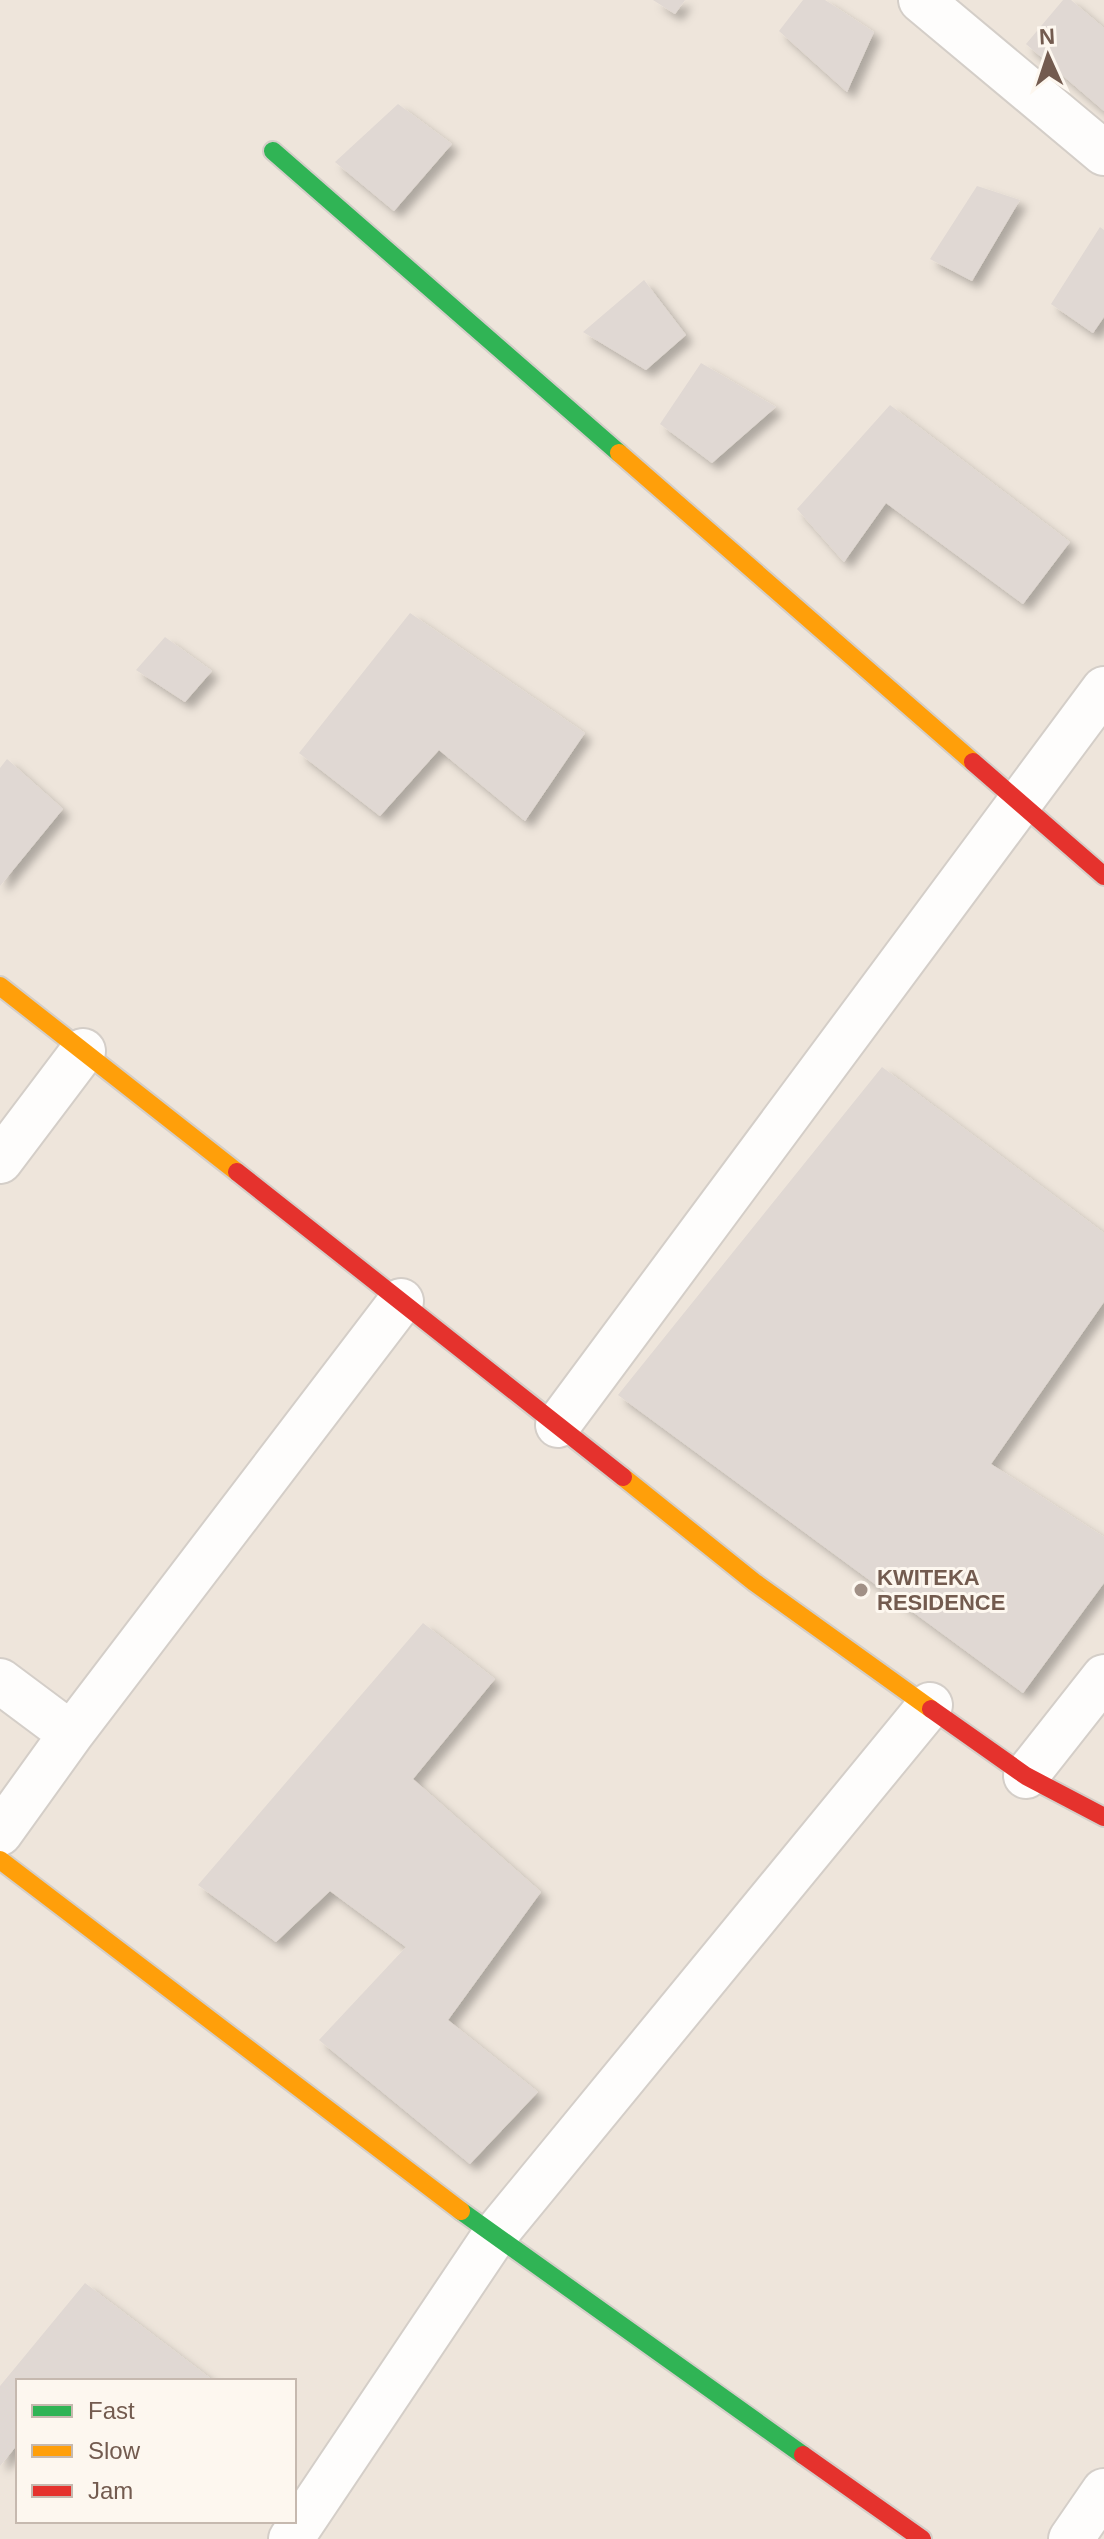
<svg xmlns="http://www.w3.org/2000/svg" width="1104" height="2539" font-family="Helvetica,sans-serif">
	<defs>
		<filter id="shadow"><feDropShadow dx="7" dy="7" stdDeviation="4" flood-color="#0004"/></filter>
	</defs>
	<rect width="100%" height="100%" fill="#f6f2ed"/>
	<!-- residential -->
	<path fill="#eee5db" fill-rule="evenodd" d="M 0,0 L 1104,0 L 1104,2539 L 0,2539 ZM 18,2381 L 294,2381 L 294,2521 L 18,2521 Z"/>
	<!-- building -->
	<path fill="#e0d8d3" filter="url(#shadow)" d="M 653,0 L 685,0 L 675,14 Z
		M 803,0 L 825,0 L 874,32 L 847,92 L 779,31 Z
		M 1063,0 L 1071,0 L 1104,28 L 1104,111 L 1026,44 Z
		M 398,104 L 452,144 L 394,211 L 335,162 Z
		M 977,186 L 1020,200 L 972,281 L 930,259 Z
		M 1100,227 L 1104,230 L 1104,317 L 1093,333 L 1051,304 Z
		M 644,280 L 686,335 L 646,370 L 583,332 Z
		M 701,363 L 776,407 L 712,463 L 660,424 Z
		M 890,405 L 1070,542 L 1023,604 L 886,503 L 844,562 L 797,509 Z
		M 410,613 L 585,733 L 525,821 L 439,750 L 380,816 L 299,753 Z
		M 165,637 L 212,671 L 185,702 L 136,670 Z
		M 7,759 L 63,809 L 0,886 L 0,768 Z
		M 882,1067 L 1104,1233 L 1104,1302 L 991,1464 L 1104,1537 L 1104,1583 L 1023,1693 L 618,1395 Z
		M 423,1623 L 495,1679 L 413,1779 L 541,1892 L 448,2020 L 538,2092 L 470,2164 L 319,2040 L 406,1947 L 330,1891 L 276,1942 L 198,1885 Z
		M 85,2283 L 214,2381 L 18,2381 L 18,2444 L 0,2466 L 0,2386 Z"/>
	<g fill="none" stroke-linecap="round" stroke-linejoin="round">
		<!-- street casing -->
		<g stroke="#d4cec8" stroke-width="48">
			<path id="street" d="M 921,0 L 1104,153
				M 0,1161 L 83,1051
				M 558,1425 L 1104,689
				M 0,1681 L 71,1734 L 0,1833
				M 71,1734 L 401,1301
				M 1026,1776 L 1104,1677
				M 291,2539 L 494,2236 L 930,1705
				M 1071,2539 L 1104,2491"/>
		</g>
		<!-- fast casing -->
		<g stroke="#d4cec8" stroke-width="22">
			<path id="fast" d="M 273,151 L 619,453
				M 461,2211 L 803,2455"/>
		</g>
		<!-- slow casing -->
		<g stroke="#d4cec8" stroke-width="22">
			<path id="slow" d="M 619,453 L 973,762
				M 0,986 L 237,1172
				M 623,1477 L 754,1582 L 931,1709
				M 0,1860 L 461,2211"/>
		</g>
		<!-- jam casing -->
		<g stroke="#d4cec8" stroke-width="22">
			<path id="jam" d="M 973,762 L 1104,876
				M 237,1172 L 623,1477
				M 931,1709 L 1026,1776 L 1104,1817
				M 803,2455 L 922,2539"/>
		</g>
		<!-- street -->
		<use href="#street" stroke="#fefdfc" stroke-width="44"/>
		<!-- fast -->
		<use href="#fast" stroke="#30b455" stroke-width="18"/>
		<!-- slow -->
		<use href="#slow" stroke="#ff9f0a" stroke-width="18"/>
		<!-- jam -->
		<use href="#jam" stroke="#e5322d" stroke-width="18"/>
	</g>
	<!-- markers -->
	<circle fill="#a19086" stroke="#fdf7ef" stroke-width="3" cx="861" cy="1590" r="8"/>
	<g text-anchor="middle" stroke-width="6" stroke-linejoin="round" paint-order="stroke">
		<!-- poi labels -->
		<g font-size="22" font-weight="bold" fill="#735b4f" stroke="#fdf7ef" text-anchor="start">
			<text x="877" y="1585">KWITEKA<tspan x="877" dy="25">RESIDENCE</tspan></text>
		</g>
	</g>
	<!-- legend -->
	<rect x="16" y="2379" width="280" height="144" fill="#fdf7ef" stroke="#c6b9af" stroke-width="2"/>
	<rect x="32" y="2405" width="40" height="12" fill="#30b455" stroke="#c6b9af" stroke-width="2"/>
	<text x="88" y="2419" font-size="24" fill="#735b4f">Fast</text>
	<rect x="32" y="2445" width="40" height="12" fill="#ff9f0a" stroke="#c6b9af" stroke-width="2"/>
	<text x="88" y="2459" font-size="24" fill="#735b4f">Slow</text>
	<rect x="32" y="2485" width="40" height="12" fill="#e5322d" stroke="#c6b9af" stroke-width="2"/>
	<text x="88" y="2499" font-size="24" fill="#735b4f">Jam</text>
	<!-- north arrow -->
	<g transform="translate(1048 56) rotate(357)" stroke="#fdf7ef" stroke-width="6" paint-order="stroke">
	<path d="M0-6L14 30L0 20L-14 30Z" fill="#735b4f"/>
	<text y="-12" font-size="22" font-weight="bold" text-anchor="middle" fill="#735b4f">N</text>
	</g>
</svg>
